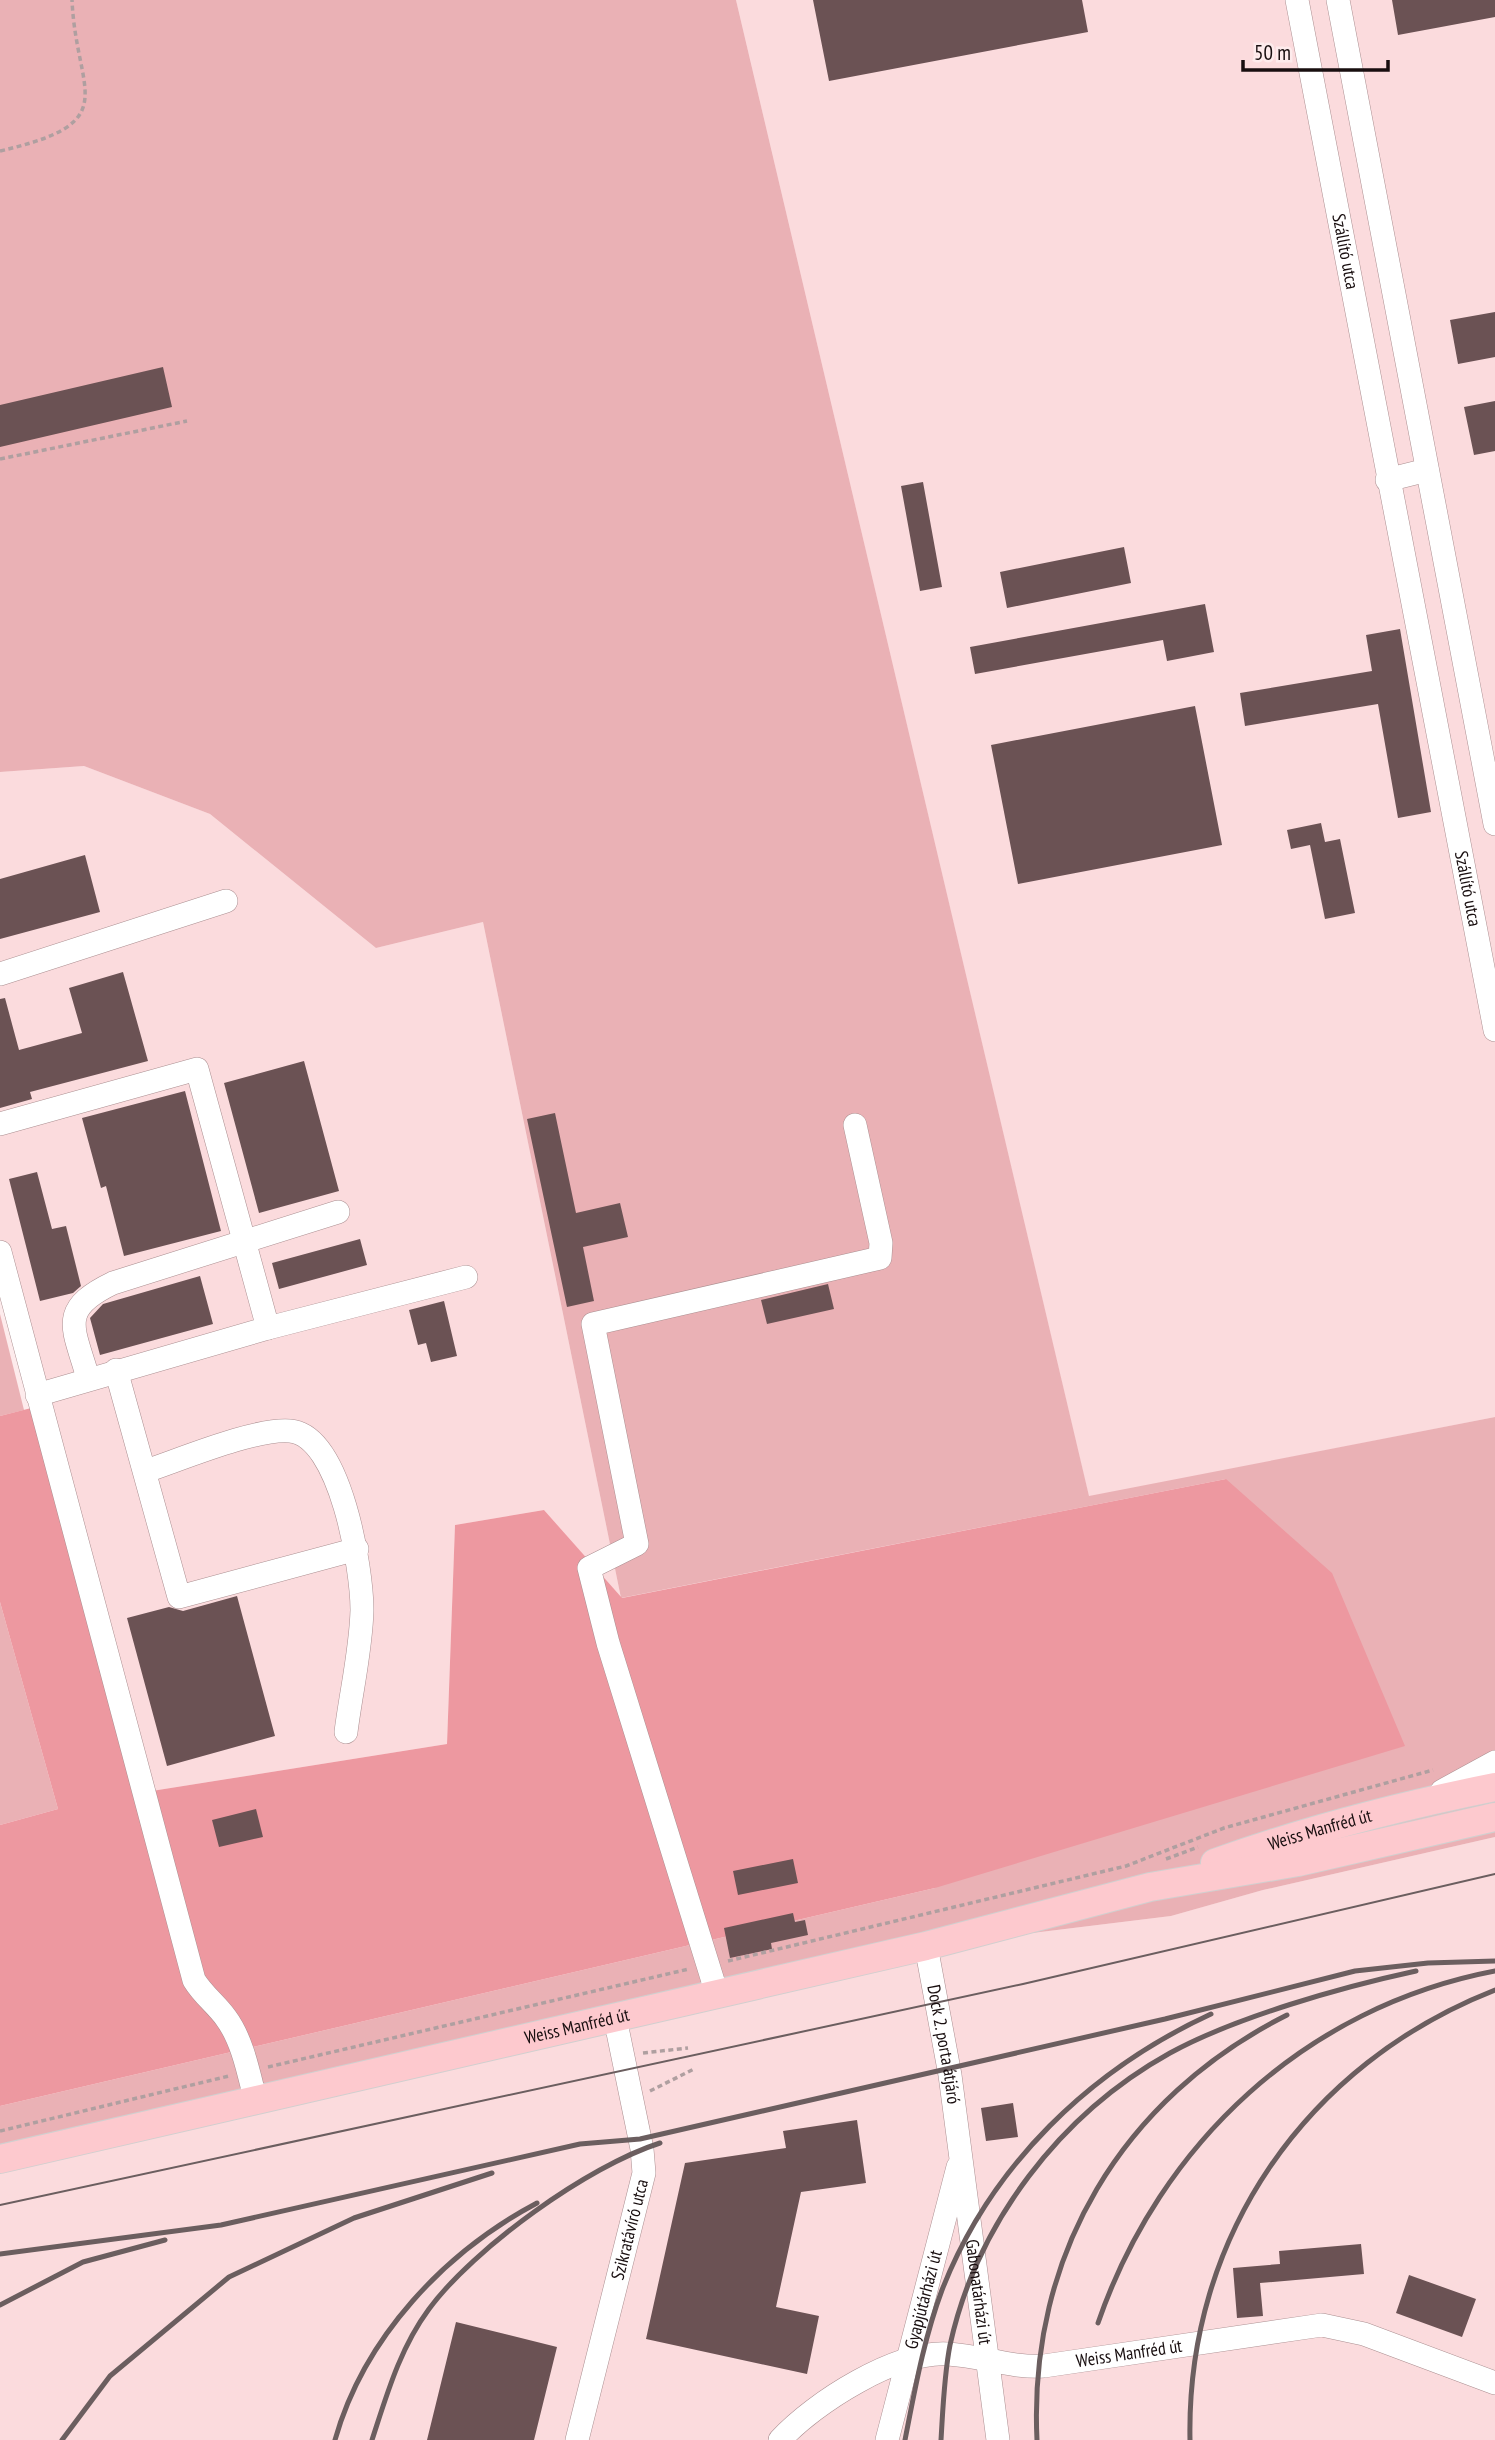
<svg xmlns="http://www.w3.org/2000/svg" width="1495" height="2440" font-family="'PT Sans Narrow',sans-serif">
	<rect width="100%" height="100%" fill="#fdebec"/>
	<!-- built -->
	<path fill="#fbdbdd" d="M 736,0 L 1495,0 L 1495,1417 L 1089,1497 Z
		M 84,766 L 210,814 L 376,948 L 483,922 L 621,1598 L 544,1510 L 455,1525 L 447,1744 L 133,1794 L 0,1253 L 0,772 Z
		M 1495,1837 L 1495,2440 L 0,2440 L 0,2159 L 926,1946 L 1171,1916 L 1263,1890 Z"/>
	<!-- green -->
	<path fill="#eab1b5" d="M 0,0 L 736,0 L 1089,1496 L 1495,1417 L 1495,1837 L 1263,1890 L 1171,1916 L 926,1946 L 0,2159 L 0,2106 L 935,1888 L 1226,1479 L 621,1598 L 483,922 L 376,948 L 210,814 L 84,766 L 0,772 Z
		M 0,1314 L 24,1410 L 0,1416 Z
		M 0,1602 L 58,1809 L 0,1825 Z"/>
	<!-- forest -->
	<path fill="#ed98a0" d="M 39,1406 L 133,1794 L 447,1744 L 455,1525 L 544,1510 L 622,1598 L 1226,1479 L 1332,1573 L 1405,1746 L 935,1888 L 0,2106 L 0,1825 L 58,1809 L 0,1602 L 0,1416 Z"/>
	<!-- building -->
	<path fill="#6b5254" d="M 813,0 L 1082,0 L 1088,32 L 829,81 Z
		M 1392,0 L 1495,0 L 1495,17 L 1398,35 Z
		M 1495,312 L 1495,357 L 1458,364 L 1450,320 Z
		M 163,367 L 172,407 L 0,447 L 0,405 Z
		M 1495,401 L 1495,451 L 1474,455 L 1464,407 Z
		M 923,482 L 942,587 L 920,591 L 901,486 Z
		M 1124,547 L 1131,583 L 1007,608 L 1000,572 Z
		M 1205,604 L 1214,652 L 1167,661 L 1163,640 L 975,674 L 970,647 Z
		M 1400,629 L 1431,812 L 1398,818 L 1378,704 L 1245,726 L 1240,693 L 1372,671 L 1366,635 Z
		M 1195,706 L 1222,845 L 1018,884 L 991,745 Z
		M 1321,823 L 1325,842 L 1340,839 L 1355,913 L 1325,919 L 1310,845 L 1291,849 L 1287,830 Z
		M 85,855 L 100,912 L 0,939 L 0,879 Z
		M 123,972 L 148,1061 L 30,1092 L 32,1099 L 0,1108 L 0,999 L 5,998 L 19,1050 L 82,1033 L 69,988 Z
		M 304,1061 L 339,1191 L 259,1213 L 224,1083 Z
		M 185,1091 L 221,1231 L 124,1256 L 106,1186 L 101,1188 L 82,1118 Z
		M 555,1113 L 576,1213 L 620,1203 L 628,1237 L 583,1247 L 594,1301 L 567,1307 L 527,1119 Z
		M 37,1172 L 52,1229 L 66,1226 L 81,1286 L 73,1293 L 40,1301 L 9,1179 Z
		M 360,1239 L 367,1265 L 279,1289 L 272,1263 Z
		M 200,1276 L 213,1324 L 100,1355 L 90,1318 L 103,1304 Z
		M 828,1284 L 834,1309 L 767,1324 L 761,1300 Z
		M 444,1301 L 457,1356 L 431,1362 L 426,1343 L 418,1345 L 409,1310 Z
		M 237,1596 L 275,1736 L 167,1766 L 127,1618 L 169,1607 L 183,1611 Z
		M 256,1809 L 263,1837 L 219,1847 L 212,1820 Z
		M 793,1859 L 798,1883 L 738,1895 L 733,1871 Z
		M 793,1913 L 795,1922 L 805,1920 L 808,1935 L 771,1943 L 772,1949 L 730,1958 L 724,1928 Z
		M 1013,2103 L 1018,2137 L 986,2141 L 981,2108 Z
		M 857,2120 L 866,2183 L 801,2192 L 776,2307 L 819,2316 L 807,2374 L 646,2339 L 685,2163 L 786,2148 L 783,2131 Z
		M 1361,2244 L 1364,2274 L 1260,2283 L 1263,2316 L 1237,2318 L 1233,2268 L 1280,2264 L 1279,2251 Z
		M 1409,2275 L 1476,2299 L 1462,2337 L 1396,2313 Z
		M 456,2322 L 557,2347 L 534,2440 L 427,2440 Z"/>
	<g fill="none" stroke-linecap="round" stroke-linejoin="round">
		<!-- minor casing -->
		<g stroke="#ab8f91" stroke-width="24">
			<g id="minor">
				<path id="s1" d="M 1297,0 L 1495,1030"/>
				<path d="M 1338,0 L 1495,824"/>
				<path d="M 1387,480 L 1427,470"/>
				<path d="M 0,974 L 226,901"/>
				<path d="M 0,1124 L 197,1069 L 268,1328 L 37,1395"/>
				<path d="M 0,1252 L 194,1980 C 203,1995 216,2004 226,2018 C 243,2041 249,2075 256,2102"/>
				<path d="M 268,1328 L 466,1277"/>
				<path d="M 116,1370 L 179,1597 L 357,1549"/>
				<path d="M 88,1378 C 74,1328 57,1310 113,1283 L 338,1212"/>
				<path d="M 146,1471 C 182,1459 255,1428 290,1431 C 341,1435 362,1570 362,1610 C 361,1650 351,1692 346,1732"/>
				<path d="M 1442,1791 L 1495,1762"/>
				<path id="s2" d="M 926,1946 L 950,2075 L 998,2440"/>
				<path d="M 717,1994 L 608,1643 L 589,1568 L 637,1544 L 593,1324 L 880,1258 L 881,1243 L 855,1125"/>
				<path id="s3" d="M 577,2440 L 644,2173 L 642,2149 L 615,2018"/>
				<path id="s4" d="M 780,2440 C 815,2402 896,2351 948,2354 C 981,2356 1011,2368 1044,2366 L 1322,2325 L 1364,2334 L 1495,2383"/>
				<path id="s5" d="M 887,2440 L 958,2167"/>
			</g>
		</g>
		<!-- major casing -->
		<g stroke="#d1cfcf" stroke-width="30">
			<g id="major">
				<path id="s6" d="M 1215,1863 C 1307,1830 1400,1806 1495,1787"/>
				<path id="s7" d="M 0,2159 L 926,1946 L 1150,1887 L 1298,1862 L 1495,1817"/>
			</g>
		</g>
		<!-- path -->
		<path stroke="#af9fa0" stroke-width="3.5" stroke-dasharray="5 3.5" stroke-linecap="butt" d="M 0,151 C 126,122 76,94 72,0
			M 0,459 L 187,421
			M 1166,1859 L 1198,1847
			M 728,1961 L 1126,1866 L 1224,1828 L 1433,1770
			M 643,2053 L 688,2048
			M 268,2067 L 689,1969
			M 650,2091 L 694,2069
			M 0,2131 L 229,2076"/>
		<!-- minor -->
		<use href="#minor" stroke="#fff" stroke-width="23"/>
		<!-- major -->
		<use href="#major" stroke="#fdc9ce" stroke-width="28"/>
		<!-- tram -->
		<path stroke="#6b5e5f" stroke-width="2" d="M 0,2205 L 1023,1984 L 1495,1874"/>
		<!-- rail -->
		<path stroke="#6b5e5f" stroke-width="5" d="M 0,2254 L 221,2225 L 580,2144 L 640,2139 L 1165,2019 L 1355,1971 L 1428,1963 L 1495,1961
			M 0,2305 L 83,2262 L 165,2240
			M 1098,2323 C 1160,2143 1306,2007 1495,1971
			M 62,2440 L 110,2376 L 229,2277 L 354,2218 L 492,2173
			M 335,2440 C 364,2337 445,2252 537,2203
			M 372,2440 C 387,2394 400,2348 429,2309 C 474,2248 588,2166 660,2143
			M 905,2440 C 915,2389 924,2338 942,2290 C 991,2165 1090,2070 1211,2014
			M 941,2440 C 943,2408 944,2376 950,2345 C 977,2223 1060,2114 1170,2053 C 1236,2017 1342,1987 1416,1971
			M 1037,2440 C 1028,2255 1122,2098 1287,2015
			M 1190,2440 C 1186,2237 1306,2064 1495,1990"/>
	</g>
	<g text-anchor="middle" stroke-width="7" stroke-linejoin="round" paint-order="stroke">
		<!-- street labels -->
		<g font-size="18" fill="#180e0f" stroke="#fdebec">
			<text dy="6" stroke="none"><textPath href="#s1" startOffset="256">Szállító utca</textPath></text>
			<text dy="6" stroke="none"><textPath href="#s1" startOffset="905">Szállító utca</textPath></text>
			<text dy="6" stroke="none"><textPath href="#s6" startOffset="110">Weiss Manfréd út</textPath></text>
			<text dy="6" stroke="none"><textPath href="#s7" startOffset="592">Weiss Manfréd út</textPath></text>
			<text dy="6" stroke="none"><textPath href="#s2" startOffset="100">Dock 2. porta átjáró</textPath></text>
			<text dy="6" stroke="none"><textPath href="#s3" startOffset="217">Szikratávíró utca</textPath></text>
			<text dy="6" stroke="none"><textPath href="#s2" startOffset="350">Gabonatárházi út</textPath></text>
			<text dy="6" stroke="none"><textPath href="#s5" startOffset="145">Gyapjútárházi út</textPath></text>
			<text dy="6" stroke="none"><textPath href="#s4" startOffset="376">Weiss Manfréd út</textPath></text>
		</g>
	</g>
	<!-- scale -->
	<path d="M1243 60v10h145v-10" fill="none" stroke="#180e0f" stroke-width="3.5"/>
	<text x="1254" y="60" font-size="21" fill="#180e0f" stroke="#fdebec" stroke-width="5" paint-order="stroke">50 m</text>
</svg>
